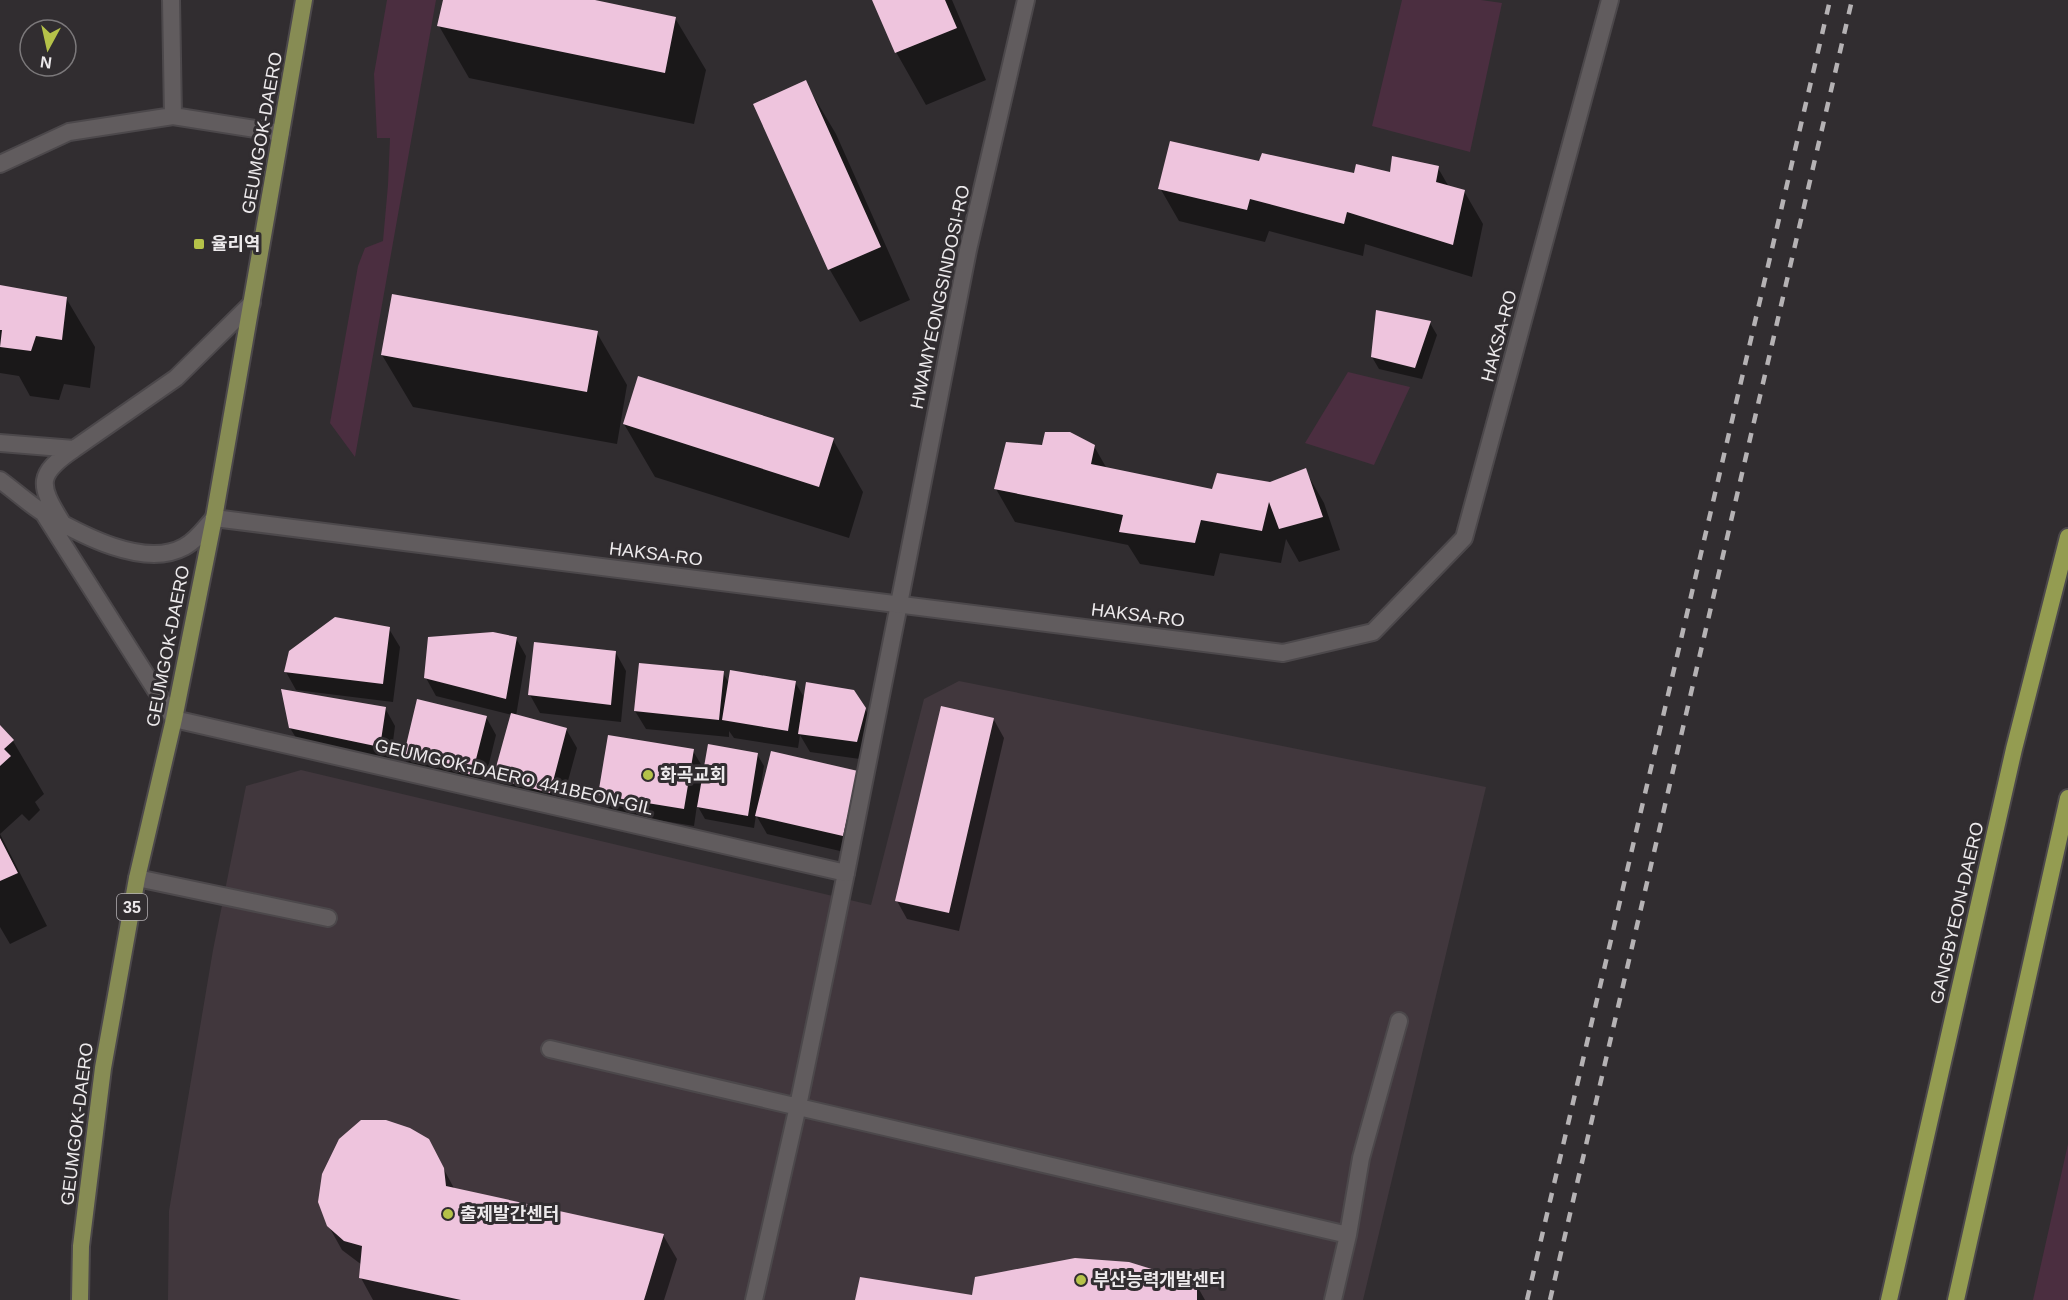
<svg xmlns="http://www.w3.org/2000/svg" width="2068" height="1300" font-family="Arial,'Noto Sans KR',sans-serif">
	<rect width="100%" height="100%" fill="#312d30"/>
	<!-- built -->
	<path fill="#41373d" d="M 959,681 L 1486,787 L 1363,1300 L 168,1300 L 169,1211 L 213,950 L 246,786 L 301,770 L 871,905 L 924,699 Z"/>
	<!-- green -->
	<path fill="#4b2e40" d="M 387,0 L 436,0 L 355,457 L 330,423 L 358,266 L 365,248 L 383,241 L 388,185 L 390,138 L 377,138 L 374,74 Z
		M 1402,0 L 1481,0 L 1502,3 L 1470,152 L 1372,126 Z
		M 1348,372 L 1410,387 L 1374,465 L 1305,443 Z
		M 2068,1144 L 2068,1300 L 2033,1300 Z"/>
	<!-- shadow -->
	<path fill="#0007" d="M 444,0 L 587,0 L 675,18 L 706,70 L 694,124 L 469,78 L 439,26 Z
		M 874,0 L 952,0 L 986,80 L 926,105 L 896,52 Z
		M 805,82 L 836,134 L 910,300 L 860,322 L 830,270 L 755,104 Z
		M 1260,163 L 1355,175 L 1391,174 L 1438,168 L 1449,187 L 1464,191 L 1483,224 L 1472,277 L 1365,244 L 1363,256 L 1269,231 L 1265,242 L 1179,221 L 1160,188 Z
		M 0,287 L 66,298 L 95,347 L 90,388 L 64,384 L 59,400 L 30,396 L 19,376 L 0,373 Z
		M 1430,323 L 1437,335 L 1422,379 L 1379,369 L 1372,357 Z
		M 597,333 L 627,385 L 617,444 L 413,407 L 382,355 Z
		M 624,424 L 833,440 L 863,492 L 849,538 L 655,477 Z
		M 1043,446 L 1094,446 L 1107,469 L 1213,491 L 1270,483 L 1305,470 L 1324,503 L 1340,550 L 1299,562 L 1286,539 L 1281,563 L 1220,553 L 1214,576 L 1140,564 L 1128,545 L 1015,522 L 996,489 Z
		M 389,629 L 400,647 L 393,702 L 296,690 L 286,672 Z
		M 516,638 L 526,656 L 516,716 L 566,729 L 577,748 L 560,810 L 506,796 L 495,778 L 512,715 L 436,696 L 426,678 Z
		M 616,653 L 626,671 L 621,722 L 540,713 L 530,695 Z
		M 723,673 L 729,683 L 795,682 L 805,699 L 865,709 L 876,728 L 867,760 L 810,752 L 800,735 L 798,748 L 734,738 L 729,731 L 729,737 L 646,729 L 635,711 Z
		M 385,708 L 395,726 L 390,765 L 301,746 L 290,728 Z
		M 486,717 L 496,735 L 482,792 L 415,776 L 404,758 Z
		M 994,720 L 1004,738 L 959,931 L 907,919 L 897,901 Z
		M 0,727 L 13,741 L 44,794 L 35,802 L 40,810 L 29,821 L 22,814 L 0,834 L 47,926 L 10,944 L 0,927 Z
		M 693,751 L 705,771 L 757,754 L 764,766 L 760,791 L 762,792 L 857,772 L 853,854 L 767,834 L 756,815 L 754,828 L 705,819 L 697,805 L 694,826 L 610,812 L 599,794 Z
		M 428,1140 L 455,1190 L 663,1235 L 677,1259 L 664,1300 L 373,1300 L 361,1278 L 362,1265 L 342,1250 L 328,1225 Z
		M 1196,1284 L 1205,1300 L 856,1300 L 973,1297 Z"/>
	<!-- building -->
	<path fill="#eec4dd" d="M 443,0 L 595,0 L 676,17 L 665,73 L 437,26 Z
		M 872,0 L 945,0 L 957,28 L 895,53 Z
		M 806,80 L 881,247 L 828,270 L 753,104 Z
		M 1170,141 L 1259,161 L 1262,153 L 1354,173 L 1356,164 L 1390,172 L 1392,156 L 1439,166 L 1436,182 L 1465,190 L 1453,245 L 1347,212 L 1344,224 L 1250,199 L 1247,210 L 1158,189 Z
		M 0,285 L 67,297 L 62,340 L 36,336 L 31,351 L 0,347 L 2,330 L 0,330 Z
		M 392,294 L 598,331 L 587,392 L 381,355 Z
		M 1376,310 L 1431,321 L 1415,368 L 1371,357 Z
		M 638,376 L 834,438 L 819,487 L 623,424 Z
		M 1045,432 L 1070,432 L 1095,445 L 1091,464 L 1212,489 L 1217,473 L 1270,482 L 1306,468 L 1323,517 L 1279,529 L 1269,502 L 1262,531 L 1201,520 L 1195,543 L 1119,532 L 1123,515 L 994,489 L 1006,442 L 1042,445 Z
		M 335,617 L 390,627 L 383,684 L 284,672 L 289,651 Z
		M 493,632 L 517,637 L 506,699 L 424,678 L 428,637 Z
		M 534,642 L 616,651 L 611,705 L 528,695 Z
		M 639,663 L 724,671 L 719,720 L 634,711 Z
		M 730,670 L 796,681 L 788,731 L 722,720 Z
		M 806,682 L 854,690 L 866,708 L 857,742 L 798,734 Z
		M 281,689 L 386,707 L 380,747 L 289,728 Z
		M 417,699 L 487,716 L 472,775 L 403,758 Z
		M 941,706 L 994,718 L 949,913 L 895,901 Z
		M 511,713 L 567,728 L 550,793 L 493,778 Z
		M 0,725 L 14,740 L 4,749 L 11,756 L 0,766 Z
		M 608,735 L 694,749 L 684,809 L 598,795 Z
		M 708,744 L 758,753 L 748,816 L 697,807 Z
		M 771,751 L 858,771 L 843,836 L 755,816 Z
		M 0,838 L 18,873 L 0,881 Z
		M 361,1120 L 386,1120 L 410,1128 L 429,1139 L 444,1168 L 446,1186 L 664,1234 L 644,1300 L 461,1300 L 359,1278 L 362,1246 L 344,1241 L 327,1226 L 318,1202 L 322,1174 L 339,1139 Z
		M 1075,1258 L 1129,1262 L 1197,1283 L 1197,1300 L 855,1300 L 860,1277 L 972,1295 L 975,1277 Z"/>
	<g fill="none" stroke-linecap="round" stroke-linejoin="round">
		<!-- service casing -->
		<g stroke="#4c484b" stroke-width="20">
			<path id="service" d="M 171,0 L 173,116
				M 0,164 L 69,132 L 173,116 L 281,133
				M 137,878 L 328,918
				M 550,1049 L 1348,1235
				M 754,1300 L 798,1106 L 846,873
				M 1333,1300 L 1348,1235 L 1361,1158 L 1399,1021"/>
		</g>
		<!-- minor casing -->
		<g stroke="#4c484b" stroke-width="20">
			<path id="minor" d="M 174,719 L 846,873 L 899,604"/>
		</g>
		<!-- secondary casing -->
		<g stroke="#4c484b" stroke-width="20">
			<path id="secondary" d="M 0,443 L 74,449 L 176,378 L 252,303
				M 0,480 C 15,491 29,504 45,514 C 80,534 144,569 184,547 C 196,541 205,528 214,518 L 1283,653 L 1373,632 L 1464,538 L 1610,0
				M 44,514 L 174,719
				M 61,521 C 38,484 37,474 74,449
				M 899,604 L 968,250 L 1026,0"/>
		</g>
		<!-- primary casing -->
		<g stroke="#4c484b" stroke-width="20">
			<path id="primary" d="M 80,1300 L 81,1246 L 103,1068 L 137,878 L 174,719 L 214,518 L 304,0"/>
		</g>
		<!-- trunk casing -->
		<g stroke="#4c484b" stroke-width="20">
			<path id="trunk" d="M 1889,1300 L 2014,749 L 2068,537
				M 1956,1300 L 2068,798"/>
		</g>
		<!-- service -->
		<use href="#service" stroke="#615c5e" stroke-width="16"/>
		<!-- minor -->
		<use href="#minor" stroke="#615c5e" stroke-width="16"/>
		<!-- secondary -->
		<use href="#secondary" stroke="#615c5e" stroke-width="16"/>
		<!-- primary -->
		<use href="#primary" stroke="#878c54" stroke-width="16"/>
		<!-- trunk -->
		<use href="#trunk" stroke="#949c51" stroke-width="16"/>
		<!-- rail -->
		<path stroke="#b5b2b4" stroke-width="4.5" stroke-dasharray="10 10" stroke-linecap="butt" d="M 1527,1300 L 1830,0
			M 1550,1300 L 1852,0"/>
	</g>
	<!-- markers -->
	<g fill="#b5c249" stroke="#312d30" stroke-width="2">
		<rect x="193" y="238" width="12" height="12" rx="3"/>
		<circle cx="648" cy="775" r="6"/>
		<circle cx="448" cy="1214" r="6"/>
		<circle cx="1081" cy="1280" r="6"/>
	</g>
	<g text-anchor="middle" stroke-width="6" stroke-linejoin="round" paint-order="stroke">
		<!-- shield labels -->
		<rect fill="#312d30" stroke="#b5b1b4" stroke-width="1.5" x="117" y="894" width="30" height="26" rx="4.5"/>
		<g font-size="16" font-weight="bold" fill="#edeaec">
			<text x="132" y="913">35</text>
		</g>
		<!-- street labels -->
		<g font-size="18" fill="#edeaec" stroke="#312d30">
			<text transform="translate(262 133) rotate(-80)" y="6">GEUMGOK-DAERO</text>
			<text transform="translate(940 297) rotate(-78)" y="6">HWAMYEONGSINDOSI-RO</text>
			<text transform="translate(1499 336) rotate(-75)" y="6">HAKSA-RO</text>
			<text transform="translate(656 554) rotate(7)" y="6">HAKSA-RO</text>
			<text transform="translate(1138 615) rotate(7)" y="6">HAKSA-RO</text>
			<text transform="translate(168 646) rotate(-79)" y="6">GEUMGOK-DAERO</text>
			<text transform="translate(514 777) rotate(13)" y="6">GEUMGOK-DAERO 441BEON-GIL</text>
			<text transform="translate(1957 913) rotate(-77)" y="6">GANGBYEON-DAERO</text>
			<text transform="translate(77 1124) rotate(-83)" y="6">GEUMGOK-DAERO</text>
		</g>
		<!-- poi labels -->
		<g font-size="18" font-weight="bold" fill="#edeaec" stroke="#312d30" text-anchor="start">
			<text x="211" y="250">율리역</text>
			<text x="660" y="781">화곡교회</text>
			<text x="460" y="1220">출제발간센터</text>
			<text x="1093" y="1286">부산능력개발센터</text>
		</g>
	</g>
	<!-- north arrow -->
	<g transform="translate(48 48) rotate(188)"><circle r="28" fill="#312d30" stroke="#7c797b" stroke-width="1.5"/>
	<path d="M0-4.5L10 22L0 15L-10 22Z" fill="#b5c249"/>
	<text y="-9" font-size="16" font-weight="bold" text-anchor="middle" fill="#edeaec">N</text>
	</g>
</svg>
